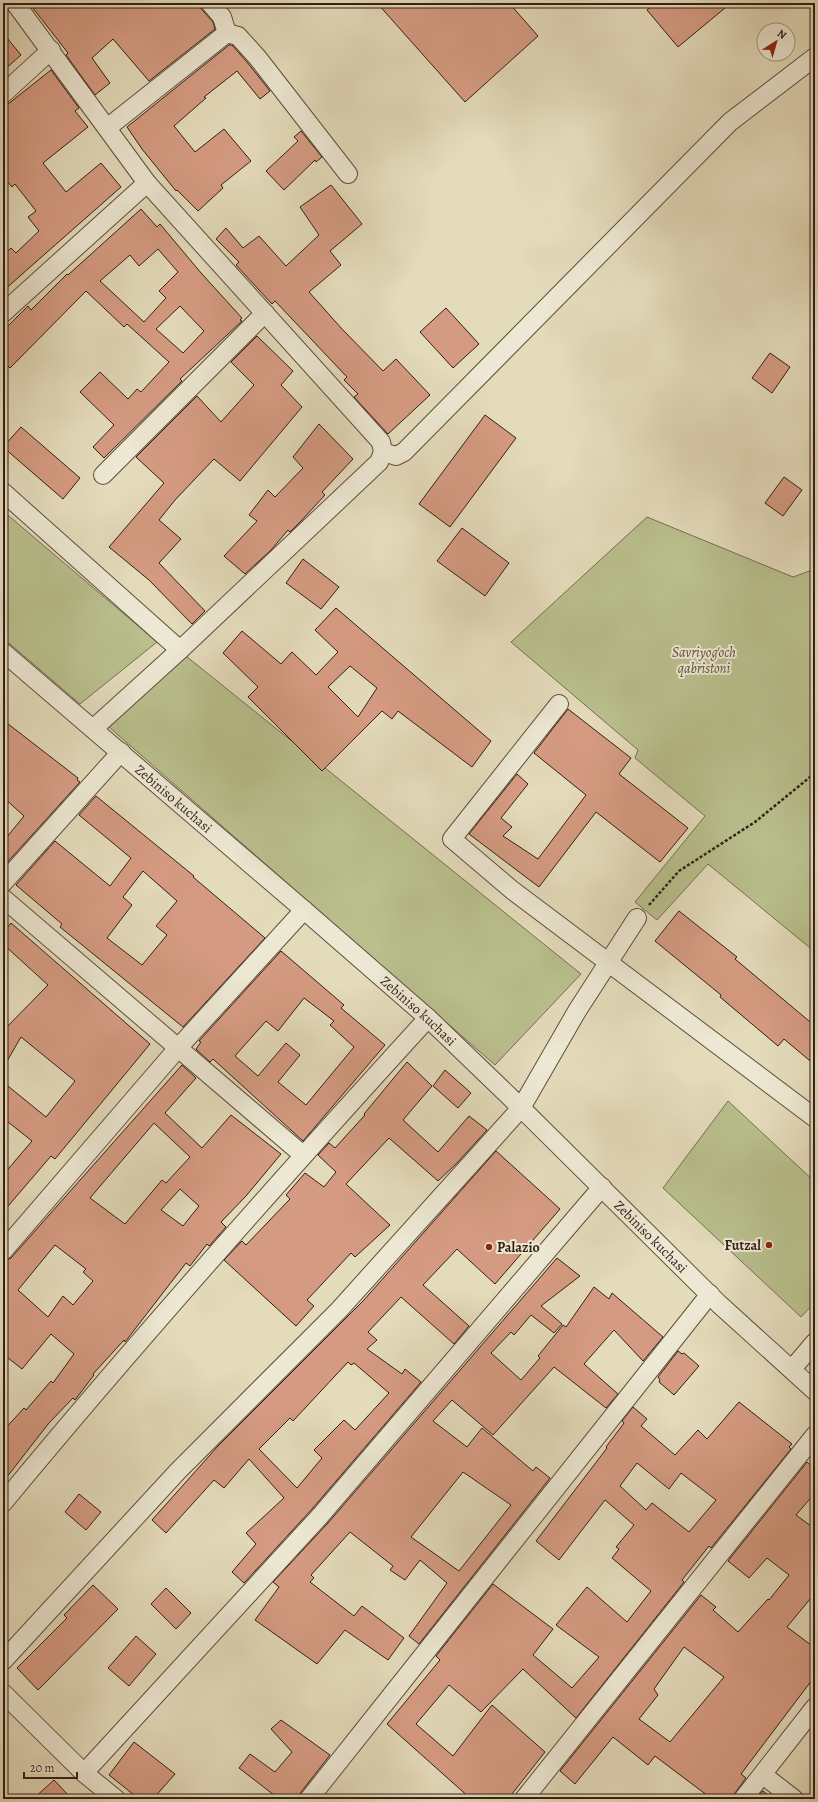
<svg xmlns="http://www.w3.org/2000/svg" width="818" height="1802" font-family="Alegreya,serif">
	<rect width="100%" height="100%" fill="#e4dbbb"/>
	<filter id="stains"><feTurbulence type="fractalNoise" baseFrequency=".005" numOctaves="4"/><feColorMatrix values="0 0 0 0 .2 0 0 0 0 .09 0 0 0 0 .02 0 0 0 .5 -.17"/></filter>
	<radialGradient id="worn" r=".72"><stop offset=".6" stop-color="#630" stop-opacity="0"/><stop offset="1" stop-color="#630" stop-opacity=".3"/></radialGradient>
	<!-- green -->
	<path fill="#b9bf8d" stroke="#766e50" d="M 3,511 L 157,642 L 80,704 L 3,638 Z
		M 647,517 L 793,577 L 815,569 L 815,952 L 708,864 L 657,920 L 635,902 L 705,816 L 635,758 L 638,750 L 511,642 Z
		M 186,656 L 581,974 L 495,1065 L 109,727 L 177,662 Z
		M 728,1101 L 815,1182 L 815,1302 L 801,1317 L 663,1188 Z"/>
	<!-- building -->
	<path fill="#d59b82" stroke="#341e14" fill-rule="evenodd" d="M 29,3 L 196,3 L 213,22 L 215,29 L 149,81 L 113,39 L 92,58 L 110,83 L 95,95 L 66,55 L 68,53 Z
		M 377,3 L 509,3 L 538,36 L 465,102 Z
		M 656,3 L 731,3 L 678,47 L 647,10 Z
		M 3,33 L 21,55 L 3,71 Z
		M 229,45 L 232,45 L 247,62 L 270,91 L 260,99 L 237,71 L 204,97 L 206,98 L 174,126 L 195,152 L 224,129 L 251,161 L 221,185 L 223,188 L 198,211 L 177,190 L 176,191 L 142,149 L 127,127 Z
		M 51,70 L 79,108 L 75,111 L 88,127 L 43,163 L 66,192 L 101,163 L 121,187 L 3,291 L 3,255 L 11,248 L 16,253 L 39,231 L 28,217 L 36,211 L 15,184 L 12,187 L 3,176 L 3,108 Z
		M 301,131 L 322,157 L 316,162 L 315,160 L 284,190 L 266,171 L 298,141 L 294,137 Z
		M 331,185 L 362,224 L 330,251 L 341,265 L 309,292 L 342,329 L 383,371 L 396,359 L 430,395 L 388,434 L 354,397 L 358,394 L 344,380 L 347,377 L 275,301 L 272,304 L 236,265 L 239,262 L 216,239 L 226,228 L 243,248 L 259,236 L 286,266 L 319,235 L 300,207 Z
		M 141,209 L 157,227 L 160,224 L 202,274 L 242,318 L 240,320 L 242,321 L 180,379 L 182,381 L 104,458 L 93,447 L 114,425 L 80,392 L 100,372 L 128,399 L 137,389 L 141,392 L 169,362 L 127,324 L 124,327 L 86,291 L 10,368 L 3,361 L 3,331 L 28,306 L 31,310 L 67,274 L 68,275 ZM 158,249 L 178,272 L 159,291 L 166,298 L 144,322 L 100,281 L 130,255 L 139,266 ZM 180,306 L 204,331 L 183,353 L 156,329 Z
		M 446,308 L 479,344 L 453,368 L 420,332 Z
		M 257,336 L 293,371 L 281,385 L 302,407 L 240,481 L 214,459 L 175,500 L 159,520 L 181,539 L 159,563 L 205,611 L 192,624 L 149,580 L 109,547 L 164,483 L 136,457 L 197,396 L 221,422 L 254,385 L 231,362 Z
		M 770,353 L 790,367 L 772,393 L 752,378 Z
		M 485,415 L 516,438 L 450,527 L 419,504 Z
		M 319,424 L 353,459 L 322,492 L 325,495 L 302,520 L 290,532 L 288,530 L 271,550 L 245,574 L 224,556 L 257,521 L 249,515 L 268,490 L 275,497 L 303,468 L 293,457 Z
		M 21,427 L 80,478 L 63,499 L 3,447 Z
		M 784,477 L 802,490 L 783,516 L 765,503 Z
		M 462,528 L 509,563 L 485,596 L 437,561 Z
		M 303,559 L 339,587 L 321,609 L 286,583 Z
		M 336,608 L 491,741 L 472,767 L 398,711 L 392,719 L 382,711 L 322,771 L 248,697 L 258,687 L 223,653 L 242,631 L 281,664 L 292,652 L 316,675 L 338,652 L 315,630 ZM 350,666 L 377,688 L 358,717 L 328,687 Z
		M 568,709 L 631,758 L 619,774 L 688,828 L 660,862 L 596,812 L 539,887 L 469,834 L 517,774 L 528,784 L 501,818 L 512,827 L 503,836 L 538,859 L 586,795 L 534,753 Z
		M 3,720 L 78,778 L 77,780 L 80,782 L 3,867 L 3,842 L 24,816 L 3,797 Z
		M 96,796 L 194,876 L 193,877 L 265,938 L 183,1027 L 60,927 L 62,924 L 16,885 L 55,841 L 110,886 L 131,858 L 79,815 ZM 143,871 L 177,901 L 156,926 L 167,935 L 142,965 L 107,938 L 132,905 L 123,897 Z
		M 679,911 L 737,957 L 735,959 L 815,1026 L 815,1065 L 784,1039 L 778,1046 L 720,997 L 721,995 L 655,941 Z
		M 11,923 L 150,1044 L 55,1159 L 51,1156 L 3,1212 L 3,1175 L 32,1141 L 3,1118 L 3,1082 L 46,1117 L 75,1081 L 21,1037 L 3,1068 L 3,1031 L 48,985 L 3,944 L 3,933 Z
		M 281,951 L 344,1005 L 341,1008 L 385,1045 L 303,1141 L 213,1059 L 210,1062 L 196,1049 L 201,1042 L 199,1041 ZM 304,998 L 334,1021 L 330,1025 L 354,1047 L 306,1105 L 278,1082 L 300,1055 L 286,1043 L 258,1076 L 235,1056 L 266,1021 L 278,1031 Z
		M 407,1062 L 432,1086 L 403,1120 L 438,1152 L 469,1116 L 487,1130 L 456,1164 L 438,1181 L 389,1138 L 346,1184 L 390,1225 L 355,1257 L 351,1253 L 307,1300 L 314,1306 L 296,1326 L 224,1260 L 242,1241 L 246,1245 L 290,1199 L 286,1195 L 305,1173 L 324,1187 L 336,1172 L 318,1155 L 329,1143 L 335,1148 L 365,1115 L 364,1114 Z
		M 182,1065 L 196,1078 L 165,1113 L 202,1148 L 231,1115 L 281,1154 L 246,1196 L 221,1222 L 226,1227 L 209,1246 L 207,1244 L 190,1266 L 186,1263 L 125,1342 L 124,1340 L 93,1374 L 94,1375 L 75,1400 L 73,1398 L 49,1423 L 3,1482 L 3,1431 L 24,1408 L 26,1410 L 51,1381 L 53,1383 L 74,1354 L 51,1334 L 22,1369 L 3,1354 L 3,1261 L 11,1258 ZM 154,1123 L 190,1157 L 166,1183 L 162,1180 L 125,1224 L 90,1198 ZM 180,1189 L 199,1206 L 183,1226 L 161,1210 ZM 55,1245 L 86,1269 L 83,1272 L 93,1281 L 73,1305 L 63,1296 L 48,1317 L 18,1290 Z
		M 445,1070 L 471,1093 L 458,1108 L 433,1086 Z
		M 496,1151 L 560,1209 L 495,1284 L 457,1249 L 423,1285 L 469,1326 L 454,1344 L 401,1297 L 368,1332 L 377,1340 L 367,1349 L 402,1374 L 405,1369 L 421,1382 L 312,1509 L 244,1583 L 232,1572 L 256,1544 L 246,1533 L 284,1498 L 249,1459 L 224,1488 L 214,1480 L 166,1533 L 152,1520 L 218,1446 L 363,1301 ZM 348,1362 L 351,1365 L 354,1363 L 389,1393 L 355,1430 L 344,1420 L 314,1450 L 322,1458 L 297,1488 L 259,1449 L 290,1418 L 293,1421 Z
		M 557,1258 L 580,1276 L 541,1306 L 562,1324 L 554,1333 L 531,1315 L 514,1335 L 511,1332 L 491,1353 L 521,1380 L 540,1358 L 538,1356 L 563,1325 L 566,1327 L 594,1287 L 609,1299 L 612,1293 L 663,1337 L 643,1361 L 614,1330 L 584,1364 L 618,1394 L 606,1408 L 554,1367 L 493,1435 L 452,1400 L 433,1421 L 467,1447 L 482,1428 L 533,1471 L 536,1467 L 550,1478 L 419,1644 L 409,1636 L 447,1583 L 420,1560 L 405,1580 L 390,1570 L 393,1566 L 350,1532 L 311,1575 L 314,1578 L 310,1582 L 354,1616 L 362,1606 L 404,1638 L 388,1660 L 345,1630 L 317,1664 L 255,1620 L 279,1587 L 273,1582 L 328,1523 ZM 463,1472 L 511,1505 L 459,1571 L 411,1537 Z
		M 678,1351 L 682,1354 L 684,1353 L 699,1366 L 674,1395 L 659,1382 L 660,1380 L 658,1377 Z
		M 739,1402 L 792,1444 L 789,1447 L 791,1449 L 711,1548 L 709,1546 L 682,1580 L 684,1582 L 576,1718 L 523,1669 L 481,1712 L 449,1685 L 416,1724 L 453,1756 L 492,1705 L 545,1752 L 508,1799 L 471,1799 L 387,1724 L 440,1660 L 436,1656 L 493,1584 L 553,1629 L 533,1655 L 572,1688 L 599,1657 L 556,1625 L 587,1587 L 627,1622 L 651,1591 L 612,1558 L 619,1549 L 616,1547 L 634,1525 L 605,1500 L 559,1560 L 536,1541 L 607,1448 L 606,1447 L 624,1423 L 622,1421 L 633,1407 L 647,1419 L 641,1426 L 675,1455 L 698,1430 L 707,1439 ZM 637,1463 L 669,1489 L 681,1473 L 716,1500 L 689,1532 L 652,1503 L 646,1510 L 620,1486 Z
		M 807,1462 L 815,1469 L 815,1493 L 796,1515 L 815,1529 L 815,1593 L 787,1627 L 815,1648 L 815,1676 L 741,1774 L 746,1778 L 735,1793 L 733,1799 L 712,1799 L 655,1756 L 648,1765 L 613,1737 L 575,1784 L 560,1771 L 701,1595 L 716,1607 L 713,1610 L 738,1632 L 768,1599 L 769,1600 L 789,1575 L 767,1558 L 749,1578 L 728,1561 ZM 684,1647 L 724,1677 L 670,1742 L 639,1719 L 658,1695 L 654,1689 Z
		M 79,1494 L 101,1512 L 86,1530 L 65,1512 Z
		M 93,1585 L 118,1609 L 38,1690 L 17,1668 L 67,1618 L 64,1615 Z
		M 166,1588 L 191,1613 L 176,1629 L 151,1604 Z
		M 136,1636 L 156,1654 L 129,1686 L 108,1668 Z
		M 281,1720 L 330,1755 L 301,1792 L 299,1799 L 279,1799 L 239,1768 L 250,1754 L 275,1772 L 292,1752 L 271,1729 Z
		M 134,1742 L 175,1774 L 153,1799 L 139,1799 L 109,1775 Z
		M 54,1780 L 72,1799 L 33,1799 Z
		M 763,1791 L 773,1799 L 756,1799 Z"/>
	<g fill="none" stroke-linecap="round" stroke-linejoin="round">
		<!-- minor casing -->
		<g stroke="#604d3e" stroke-width="20">
			<g id="minor">
				<path d="M 15,3 L 147,183 L 381,442 L 383,452 L 379,462 L 180,650 L 94,728"/>
				<path d="M 210,3 L 222,17 L 227,33"/>
				<path d="M 3,94 L 51,50"/>
				<path d="M 107,128 L 227,33 L 238,36 L 257,57 L 348,174"/>
				<path d="M 3,313 L 147,183"/>
				<path d="M 383,452 L 396,456 L 404,452 L 730,122 L 815,57"/>
				<path d="M 103,475 L 265,313"/>
				<path d="M 3,492 L 180,650"/>
				<path id="s1" d="M 3,652 L 304,910 L 428,1018 L 510,1097 L 719,1304 L 815,1391"/>
				<path d="M 559,704 L 452,839 L 512,890 L 815,1118"/>
				<path d="M 3,883 L 121,752"/>
				<path d="M 3,898 L 303,1155"/>
				<path d="M 3,1251 L 178,1048 L 304,910"/>
				<path d="M 792,1369 L 815,1342"/>
				<path d="M 3,1503 C 140,1337 283,1177 428,1018"/>
				<path d="M 3,1661 L 178,1471 L 339,1310 L 521,1108 L 577,1011 L 637,918"/>
				<path d="M 3,1693 L 84,1773 L 116,1799"/>
				<path d="M 84,1773 L 320,1516 L 602,1187"/>
				<path d="M 763,1775 L 794,1799"/>
				<path d="M 309,1799 L 710,1294"/>
				<path d="M 524,1799 L 815,1435"/>
				<path d="M 743,1799 L 815,1707"/>
			</g>
		</g>
		<!-- path -->
		<path stroke="#341e14" stroke-width="2.5" stroke-dasharray="3 2" stroke-linecap="butt" d="M 649,905 L 679,871 L 755,822 L 815,773"/>
		<!-- minor -->
		<use href="#minor" stroke="#ede8d3" stroke-width="18"/>
	</g>
	<!-- markers -->
	<g fill="#8f2418" stroke="#ede8d3" stroke-width="1.5">
		<circle cx="769" cy="1245" r="4"/>
		<circle cx="489" cy="1247" r="4"/>
	</g>
	<g text-anchor="middle" stroke-width="4" stroke-linejoin="round" paint-order="stroke">
		<!-- park labels -->
		<g font-size="14" font-style="italic" fill="#5c4e38" stroke="#ede8d3">
			<text x="704" y="657">Savriyog'och<tspan x="704" dy="16">qabristoni</tspan></text>
		</g>
		<!-- street labels -->
		<g font-size="14" fill="#341e14" stroke="#ede8d3">
			<text dy="5" stroke="none"><textPath href="#s1" startOffset="225">Zebiniso kuchasi</textPath></text>
			<text dy="5" stroke="none"><textPath href="#s1" startOffset="549">Zebiniso kuchasi</textPath></text>
			<text dy="5" stroke="none"><textPath href="#s1" startOffset="873">Zebiniso kuchasi</textPath></text>
		</g>
		<!-- poi labels -->
		<g font-size="14" font-weight="bold" fill="#341e14" stroke="#ede8d3" text-anchor="end">
			<text x="761" y="1250">Futzal</text>
			<text x="497" y="1252" text-anchor="start">Palazio</text>
		</g>
	</g>
	<!-- margin -->
	<rect width="818" height="1802" fill="none" stroke="#e4dbbb" stroke-width="16"/>
	<rect x="4" y="4" width="810" height="1794" fill="none" stroke="#341e14" stroke-width="2"/>
	<rect x="8" y="8" width="802" height="1786" fill="none" stroke="#341e14"/>
	<!-- north arrow -->
	<g transform="translate(776 42) rotate(37)"><circle r="19" fill="#ede8d3" stroke="#a39787"/>
	<path d="M0-3L7 15L0 10L-7 15Z" fill="#8f2418"/>
	<text y="-6" font-size="11" font-weight="bold" text-anchor="middle" fill="#341e14">N</text>
	</g>
	<!-- scale -->
	<path d="M24 1772v6h53v-6" fill="none" stroke="#341e14" stroke-width="2"/>
	<text x="30" y="1772" font-size="12" fill="#341e14" stroke="#ede8d3" stroke-width="3" paint-order="stroke">20 m</text>
	<rect width="100%" height="100%" filter="url(#stains)"/>
	<rect width="100%" height="100%" fill="url(#worn)"/>
</svg>
